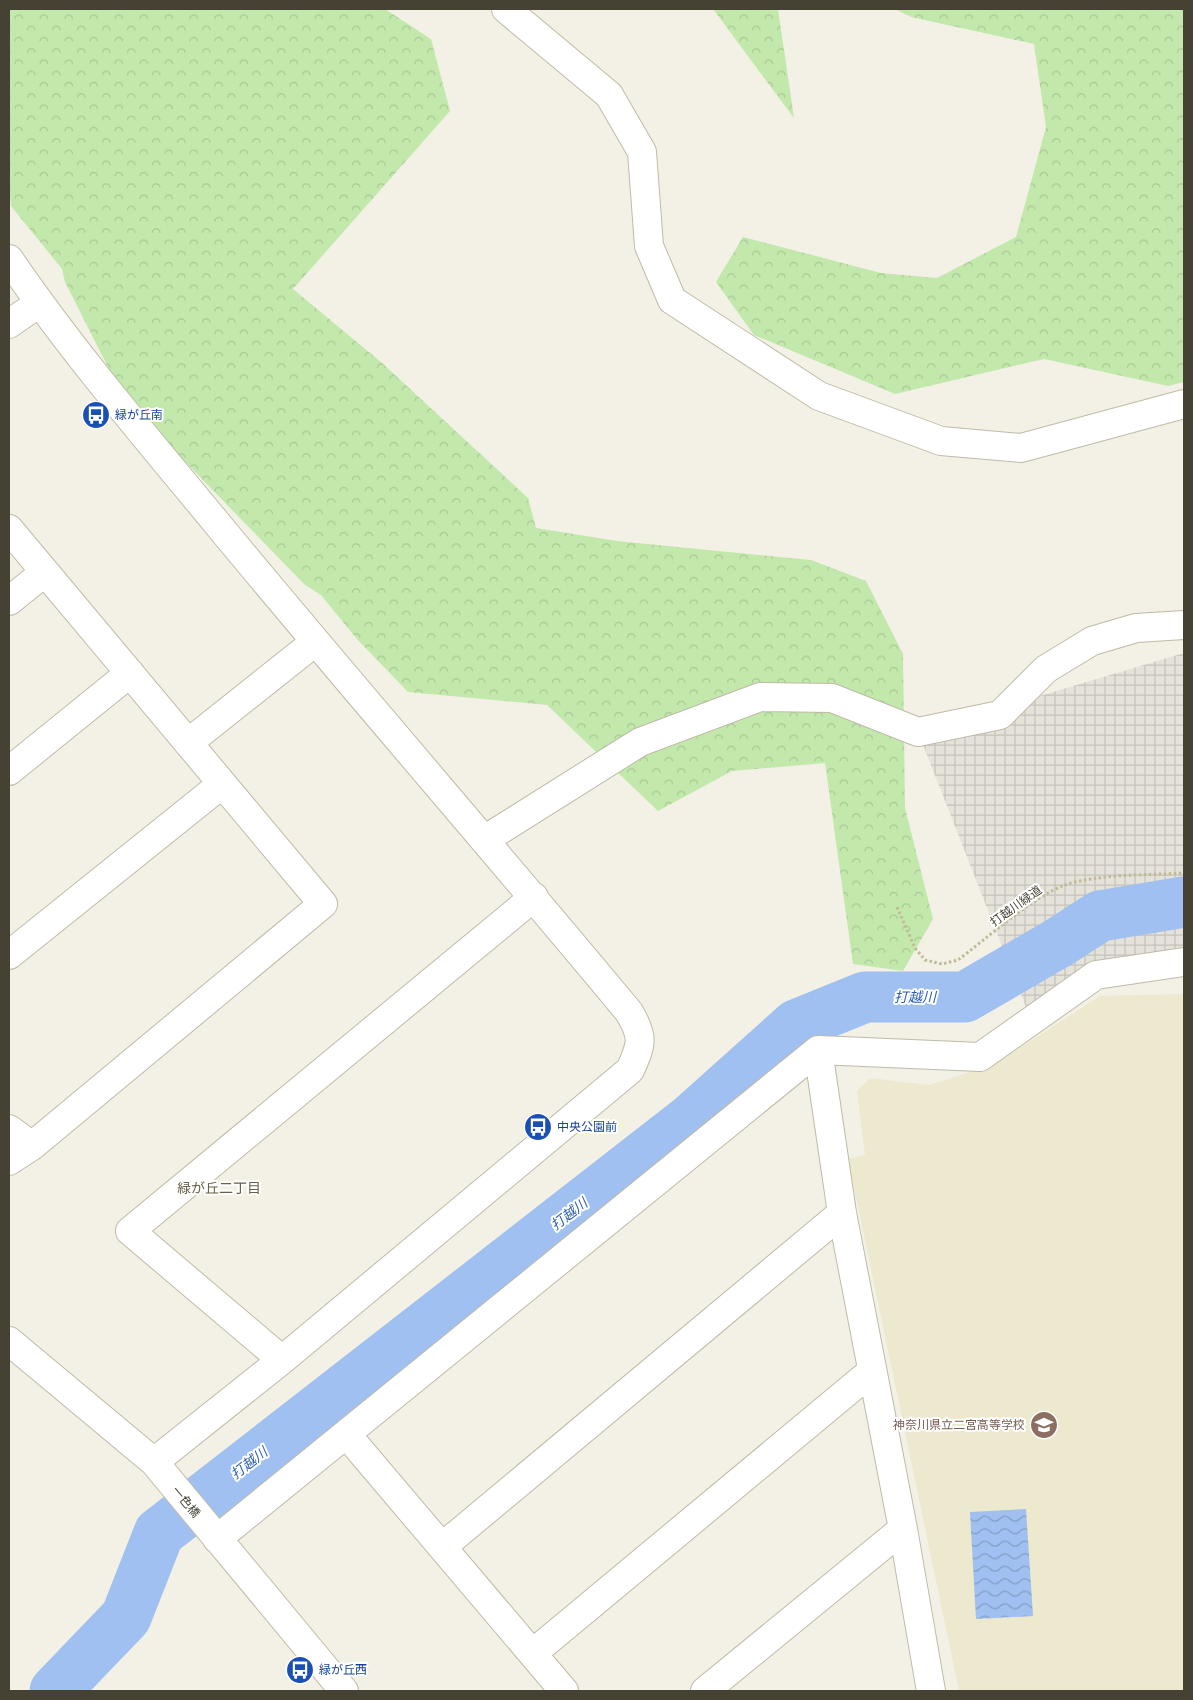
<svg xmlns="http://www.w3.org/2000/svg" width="1193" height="1700" font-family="Inter,'Noto Sans JP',sans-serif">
	<defs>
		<pattern id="industrial-grid" width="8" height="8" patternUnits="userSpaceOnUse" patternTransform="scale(1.25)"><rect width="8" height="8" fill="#e5e2da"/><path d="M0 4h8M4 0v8" fill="none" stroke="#c6c3bc"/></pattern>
		<pattern id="forest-crowns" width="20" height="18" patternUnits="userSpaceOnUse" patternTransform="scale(1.25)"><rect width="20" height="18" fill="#c2e8ac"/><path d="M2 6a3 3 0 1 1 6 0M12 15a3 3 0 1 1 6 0" fill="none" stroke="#a8c895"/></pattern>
		<pattern id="water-waves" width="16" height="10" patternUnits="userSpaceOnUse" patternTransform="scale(1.25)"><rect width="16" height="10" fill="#9fc0f1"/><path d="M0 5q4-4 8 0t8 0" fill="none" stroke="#839ec4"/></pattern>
	</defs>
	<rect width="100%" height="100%" fill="#f3f1e5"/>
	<!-- industrial -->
	<path fill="url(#industrial-grid)" d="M 1184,653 L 1184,962 L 1108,973 L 1031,1020 L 918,732 Z"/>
	<!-- education -->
	<path fill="#ece9ce" d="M 1184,994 L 1184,1691 L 959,1691 L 848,1159 L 865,1155 L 857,1091 L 870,1078 L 929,1085 L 995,1064 L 1100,996 Z"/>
	<!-- forest -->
	<path fill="url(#forest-crowns)" d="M 9,9 L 385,9 L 431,39 L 450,111 L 293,289 L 382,363 L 528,498 L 536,528 L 617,541 L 811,560 L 866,581 L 903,654 L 905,808 L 933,919 L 903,971 L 853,964 L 825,763 L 732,771 L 658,811 L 547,705 L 408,692 L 356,638 L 321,595 L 305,585 L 167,443 L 116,383 L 65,282 L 62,269 L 11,206 L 9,187 Z
		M 713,9 L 778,9 L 794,118 Z
		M 895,9 L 1184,9 L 1184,382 L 1168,386 L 1044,359 L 895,394 L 754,335 L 716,282 L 743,237 L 881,273 L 937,278 L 1016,237 L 1046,127 L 1034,44 L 911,17 Z"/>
	<!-- water -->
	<path fill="url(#water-waves)" d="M 1026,1509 L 1033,1616 L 976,1619 L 970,1512 Z"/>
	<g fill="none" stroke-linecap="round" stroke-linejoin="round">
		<!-- river -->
		<path stroke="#9fc0f1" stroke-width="51" d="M 55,1691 L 126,1617 L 159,1533 L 690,1120 L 796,1025 L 865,997 L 965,997 L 1058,943 L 1100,916 L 1184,902"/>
		<!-- minor casing -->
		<g stroke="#bebba7" stroke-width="30">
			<path id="minor" d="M 506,9 L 609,95 L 642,152 L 649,246 L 672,300 L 819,396 L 941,441 L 1021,448 L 1184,404
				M 9,259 C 71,350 144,435 215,521 C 351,686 492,847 629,1012 C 644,1037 642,1044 630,1070 L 282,1360 L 154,1462
				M 9,324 L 39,303
				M 9,529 L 323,904 L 32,1146 L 9,1161
				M 9,601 L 45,572
				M 188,743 L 315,642
				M 9,771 L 130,673
				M 484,840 L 640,742 L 760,697 L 832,698 L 918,732 L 1000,715 L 1046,669 L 1092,641 L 1136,628 L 1184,625
				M 9,955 L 222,784
				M 818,1050 L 842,1213 L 903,1529 L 931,1691
				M 9,1129 L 32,1146
				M 9,1341 L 154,1462 L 344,1691
				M 282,1360 L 130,1231 L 534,897
				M 347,1435 L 564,1691
				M 217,1539 L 818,1050 L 980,1057 L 1096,975 L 1184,962
				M 442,1547 L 842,1213
				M 533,1653 L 872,1371
				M 705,1691 L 903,1529"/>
		</g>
		<!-- path -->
		<path stroke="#c0ba98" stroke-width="3" stroke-dasharray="2.5 2.5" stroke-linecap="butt" d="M 897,907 L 915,948 L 925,960 L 942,964 L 958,960 C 986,939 1034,896 1065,885 C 1097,874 1150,875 1184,873"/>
		<!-- minor -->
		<use href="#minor" stroke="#fff" stroke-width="28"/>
	</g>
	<!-- icons -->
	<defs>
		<g id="bus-disc" transform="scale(1.4375)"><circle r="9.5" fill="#1a4fb4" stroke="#fff"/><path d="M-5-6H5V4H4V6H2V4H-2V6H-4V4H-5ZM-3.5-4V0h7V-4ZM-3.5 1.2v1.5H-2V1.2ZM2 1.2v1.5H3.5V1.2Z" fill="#fff"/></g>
		<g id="school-disc" transform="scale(1.4375)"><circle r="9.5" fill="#8d6e63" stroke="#fff"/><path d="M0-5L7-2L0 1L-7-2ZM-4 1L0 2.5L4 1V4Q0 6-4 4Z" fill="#fff"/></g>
	</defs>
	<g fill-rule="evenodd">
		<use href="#bus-disc" x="96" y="415"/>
		<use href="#bus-disc" x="538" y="1127"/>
		<use href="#school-disc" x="1044" y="1425"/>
		<use href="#bus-disc" x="300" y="1670"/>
	</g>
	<g text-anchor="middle" stroke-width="4" stroke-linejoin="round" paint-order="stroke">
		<!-- transit labels -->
		<g font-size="12" fill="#164399" stroke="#fff" text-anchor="start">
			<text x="115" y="419">緑が丘南</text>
			<text x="557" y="1131">中央公園前</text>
			<text x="319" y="1674">緑が丘西</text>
		</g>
		<!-- street labels -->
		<g font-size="12" fill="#454234" stroke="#fff">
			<text transform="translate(1016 906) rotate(-36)" y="4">打越川緑道</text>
			<text transform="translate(186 1502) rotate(50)" y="4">一色橋</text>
		</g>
		<!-- education labels -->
		<g font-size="12" fill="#785e54" stroke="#fff" text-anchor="end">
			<text x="1025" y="1429">神奈川県立二宮高等学校</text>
		</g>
		<!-- water labels -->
		<g font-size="14" font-style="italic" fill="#2c60b2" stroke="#fff">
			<text x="915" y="1002">打越川</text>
			<text transform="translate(569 1214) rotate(-38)" y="5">打越川</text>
			<text transform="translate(249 1463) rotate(-38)" y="5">打越川</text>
		</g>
		<!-- neighbourhood labels -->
		<g font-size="14" fill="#68624b" stroke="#fff">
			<text x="219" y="1193">緑が丘二丁目</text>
		</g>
	</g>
	<!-- border -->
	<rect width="1193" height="1700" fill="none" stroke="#454234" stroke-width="20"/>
</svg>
